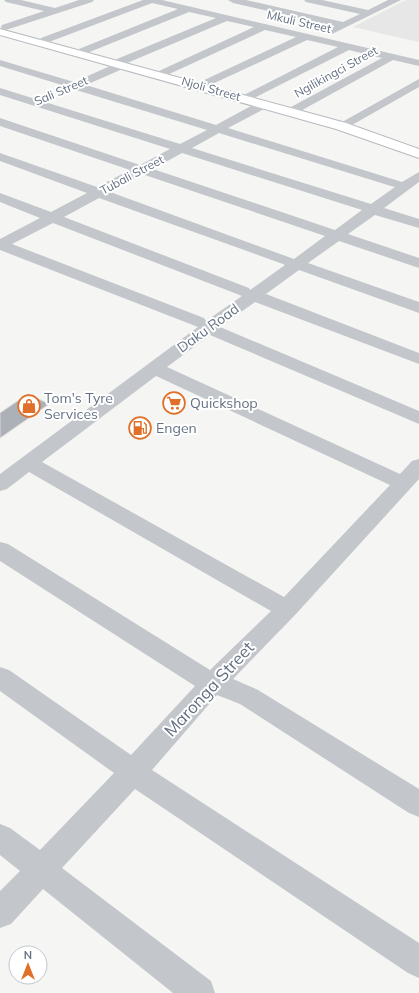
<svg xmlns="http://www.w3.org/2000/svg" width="419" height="993" font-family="Mulish,sans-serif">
	<rect width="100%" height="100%" fill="#f5f6f3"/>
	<!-- built -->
	<path fill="#e6e7e6" d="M 406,0 L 419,0 L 419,42 L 353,27 Z"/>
	<!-- building -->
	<path fill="#acb1b8" stroke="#d7d7d5" d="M 28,394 L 49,404 L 0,438 L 0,413 Z"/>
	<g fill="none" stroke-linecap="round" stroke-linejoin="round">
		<!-- major casing -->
		<g stroke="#b6b9be" stroke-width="2">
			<path id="major" d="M 0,29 L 346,123 L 419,149 L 419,158 L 336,129 L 0,35 Z"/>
		</g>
		<!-- minor -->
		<path fill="#c3c6ca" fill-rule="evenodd" d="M 4,0 L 21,0 L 55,8 L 79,0 L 94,0 L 92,2 L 6,30 L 2,29 L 1,27 L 2,25 L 44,11 L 6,2 Z
			M 143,0 L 162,0 L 419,60 L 419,66 L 393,60 L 295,114 L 289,110 L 291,107 L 382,58 L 349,50 L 252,99 L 244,99 L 242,97 L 244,95 L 338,47 L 307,40 L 208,86 L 200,86 L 198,84 L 200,82 L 296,37 L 265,30 L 167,75 L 159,75 L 157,73 L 159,71 L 254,27 L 227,21 L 127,63 L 128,65 L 127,67 L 86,85 L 216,125 L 260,101 L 268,101 L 270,104 L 268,107 L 228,128 L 402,182 L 419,172 L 419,182 L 384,208 L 419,219 L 419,228 L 375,215 L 348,234 L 419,258 L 419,268 L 339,241 L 308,263 L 419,302 L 419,313 L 299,270 L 266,294 L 419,353 L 419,364 L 255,302 L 220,327 L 419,411 L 419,424 L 210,335 L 167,367 L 400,474 L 412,461 L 419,459 L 419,479 L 295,615 L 233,679 L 258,690 L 419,789 L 419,817 L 409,813 L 240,704 L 217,695 L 152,770 L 419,943 L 419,978 L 408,973 L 135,789 L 62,868 L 211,981 L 215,993 L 173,993 L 43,889 L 11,924 L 0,928 L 0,891 L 20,871 L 0,855 L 0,824 L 10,828 L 40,850 L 114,773 L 0,691 L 0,667 L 9,670 L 131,755 L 195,686 L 0,561 L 0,542 L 8,544 L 210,670 L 271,611 L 29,472 L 7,489 L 0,491 L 0,474 L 198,327 L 0,250 L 0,239 L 40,218 L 0,202 L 0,193 L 51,212 L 87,193 L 0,161 L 0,153 L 97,187 L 130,170 L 0,126 L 0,118 L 140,165 L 170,149 L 0,95 L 0,88 L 180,144 L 207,130 L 76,90 L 66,90 L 65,86 L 0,66 L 0,60 L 74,82 L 117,63 L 116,61 L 117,59 L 216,18 L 189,12 L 87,53 L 79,53 L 78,51 L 79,49 L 178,9 L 152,3 L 49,42 L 45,43 L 40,40 L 41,38 ZM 219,133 L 391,186 L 395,187 L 371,204 L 192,148 ZM 182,153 L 362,210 L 335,230 L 153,169 ZM 142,174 L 325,236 L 294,259 L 110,192 ZM 99,198 L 283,264 L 285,265 L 250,290 L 249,288 L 64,217 ZM 53,223 L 237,294 L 242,296 L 206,321 L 204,318 L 12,244 ZM 156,376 L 390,485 L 284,597 L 42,462 Z
			M 228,0 L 246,0 L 343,22 L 360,14 L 306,2 L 304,0 L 322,0 L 368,10 L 388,0 L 401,0 L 332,34 L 327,31 L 335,26 L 233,3 Z
			M 419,79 L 419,87 L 345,129 L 337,129 L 335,126 Z"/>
		<!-- major -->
		<use href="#major" fill="#fff" fill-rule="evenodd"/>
	</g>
	<!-- icons -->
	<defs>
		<g id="supermarket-ring" transform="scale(1.15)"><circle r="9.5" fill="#fff" stroke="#e07029" stroke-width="1.5"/><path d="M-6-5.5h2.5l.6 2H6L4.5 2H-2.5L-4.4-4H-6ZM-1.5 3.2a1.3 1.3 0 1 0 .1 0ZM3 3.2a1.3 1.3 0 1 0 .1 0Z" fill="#e07029"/></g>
		<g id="shop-ring" transform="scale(1.15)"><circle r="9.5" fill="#fff" stroke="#e07029" stroke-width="1.5"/><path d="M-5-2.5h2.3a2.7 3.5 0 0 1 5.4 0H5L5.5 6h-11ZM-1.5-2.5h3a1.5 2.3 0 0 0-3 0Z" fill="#e07029"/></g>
		<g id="fuel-ring" transform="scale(1.15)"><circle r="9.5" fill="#fff" stroke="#e07029" stroke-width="1.5"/><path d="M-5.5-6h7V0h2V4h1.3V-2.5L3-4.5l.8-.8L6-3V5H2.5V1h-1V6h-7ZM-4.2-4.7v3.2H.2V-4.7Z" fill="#e07029"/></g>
	</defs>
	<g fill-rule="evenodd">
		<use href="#supermarket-ring" x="174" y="403"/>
		<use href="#shop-ring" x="29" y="406"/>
		<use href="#fuel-ring" x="140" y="428"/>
	</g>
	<g text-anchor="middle" stroke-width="4" stroke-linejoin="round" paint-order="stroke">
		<!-- far-street labels -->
		<g font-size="12" fill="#657183" stroke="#fff">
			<text transform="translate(299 22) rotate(13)" y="4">Mkuli Street</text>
			<text transform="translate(336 72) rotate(-29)" y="4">Ngilikingci Street</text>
			<text transform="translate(211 89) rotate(16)" y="4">Njoli Street</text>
			<text transform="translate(61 91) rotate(-23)" y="4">Sali Street</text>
			<text transform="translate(132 175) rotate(-28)" y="4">Tubali Street</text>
		</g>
		<!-- street labels -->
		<g font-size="14" fill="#657183" stroke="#fff">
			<text transform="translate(208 328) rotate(-36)" y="5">Daku Road</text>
		</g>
		<!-- poi labels -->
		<g font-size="14" fill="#657183" stroke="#fff" text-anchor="start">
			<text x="44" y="403">Tom's Tyre<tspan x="44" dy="16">Services</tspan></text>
			<text x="190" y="408">Quickshop</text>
			<text x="156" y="433">Engen</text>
		</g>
		<!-- near-street labels -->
		<g font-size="17" fill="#657183" stroke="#fff">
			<text transform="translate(209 689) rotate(-47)" y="6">Maronga Street</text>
		</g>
	</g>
	<!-- north arrow -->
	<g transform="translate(28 965)"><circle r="19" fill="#ffffff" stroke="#c1c6cd"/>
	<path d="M0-3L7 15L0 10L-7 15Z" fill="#e07029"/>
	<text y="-6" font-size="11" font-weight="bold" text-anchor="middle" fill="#657183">N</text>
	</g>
</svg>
